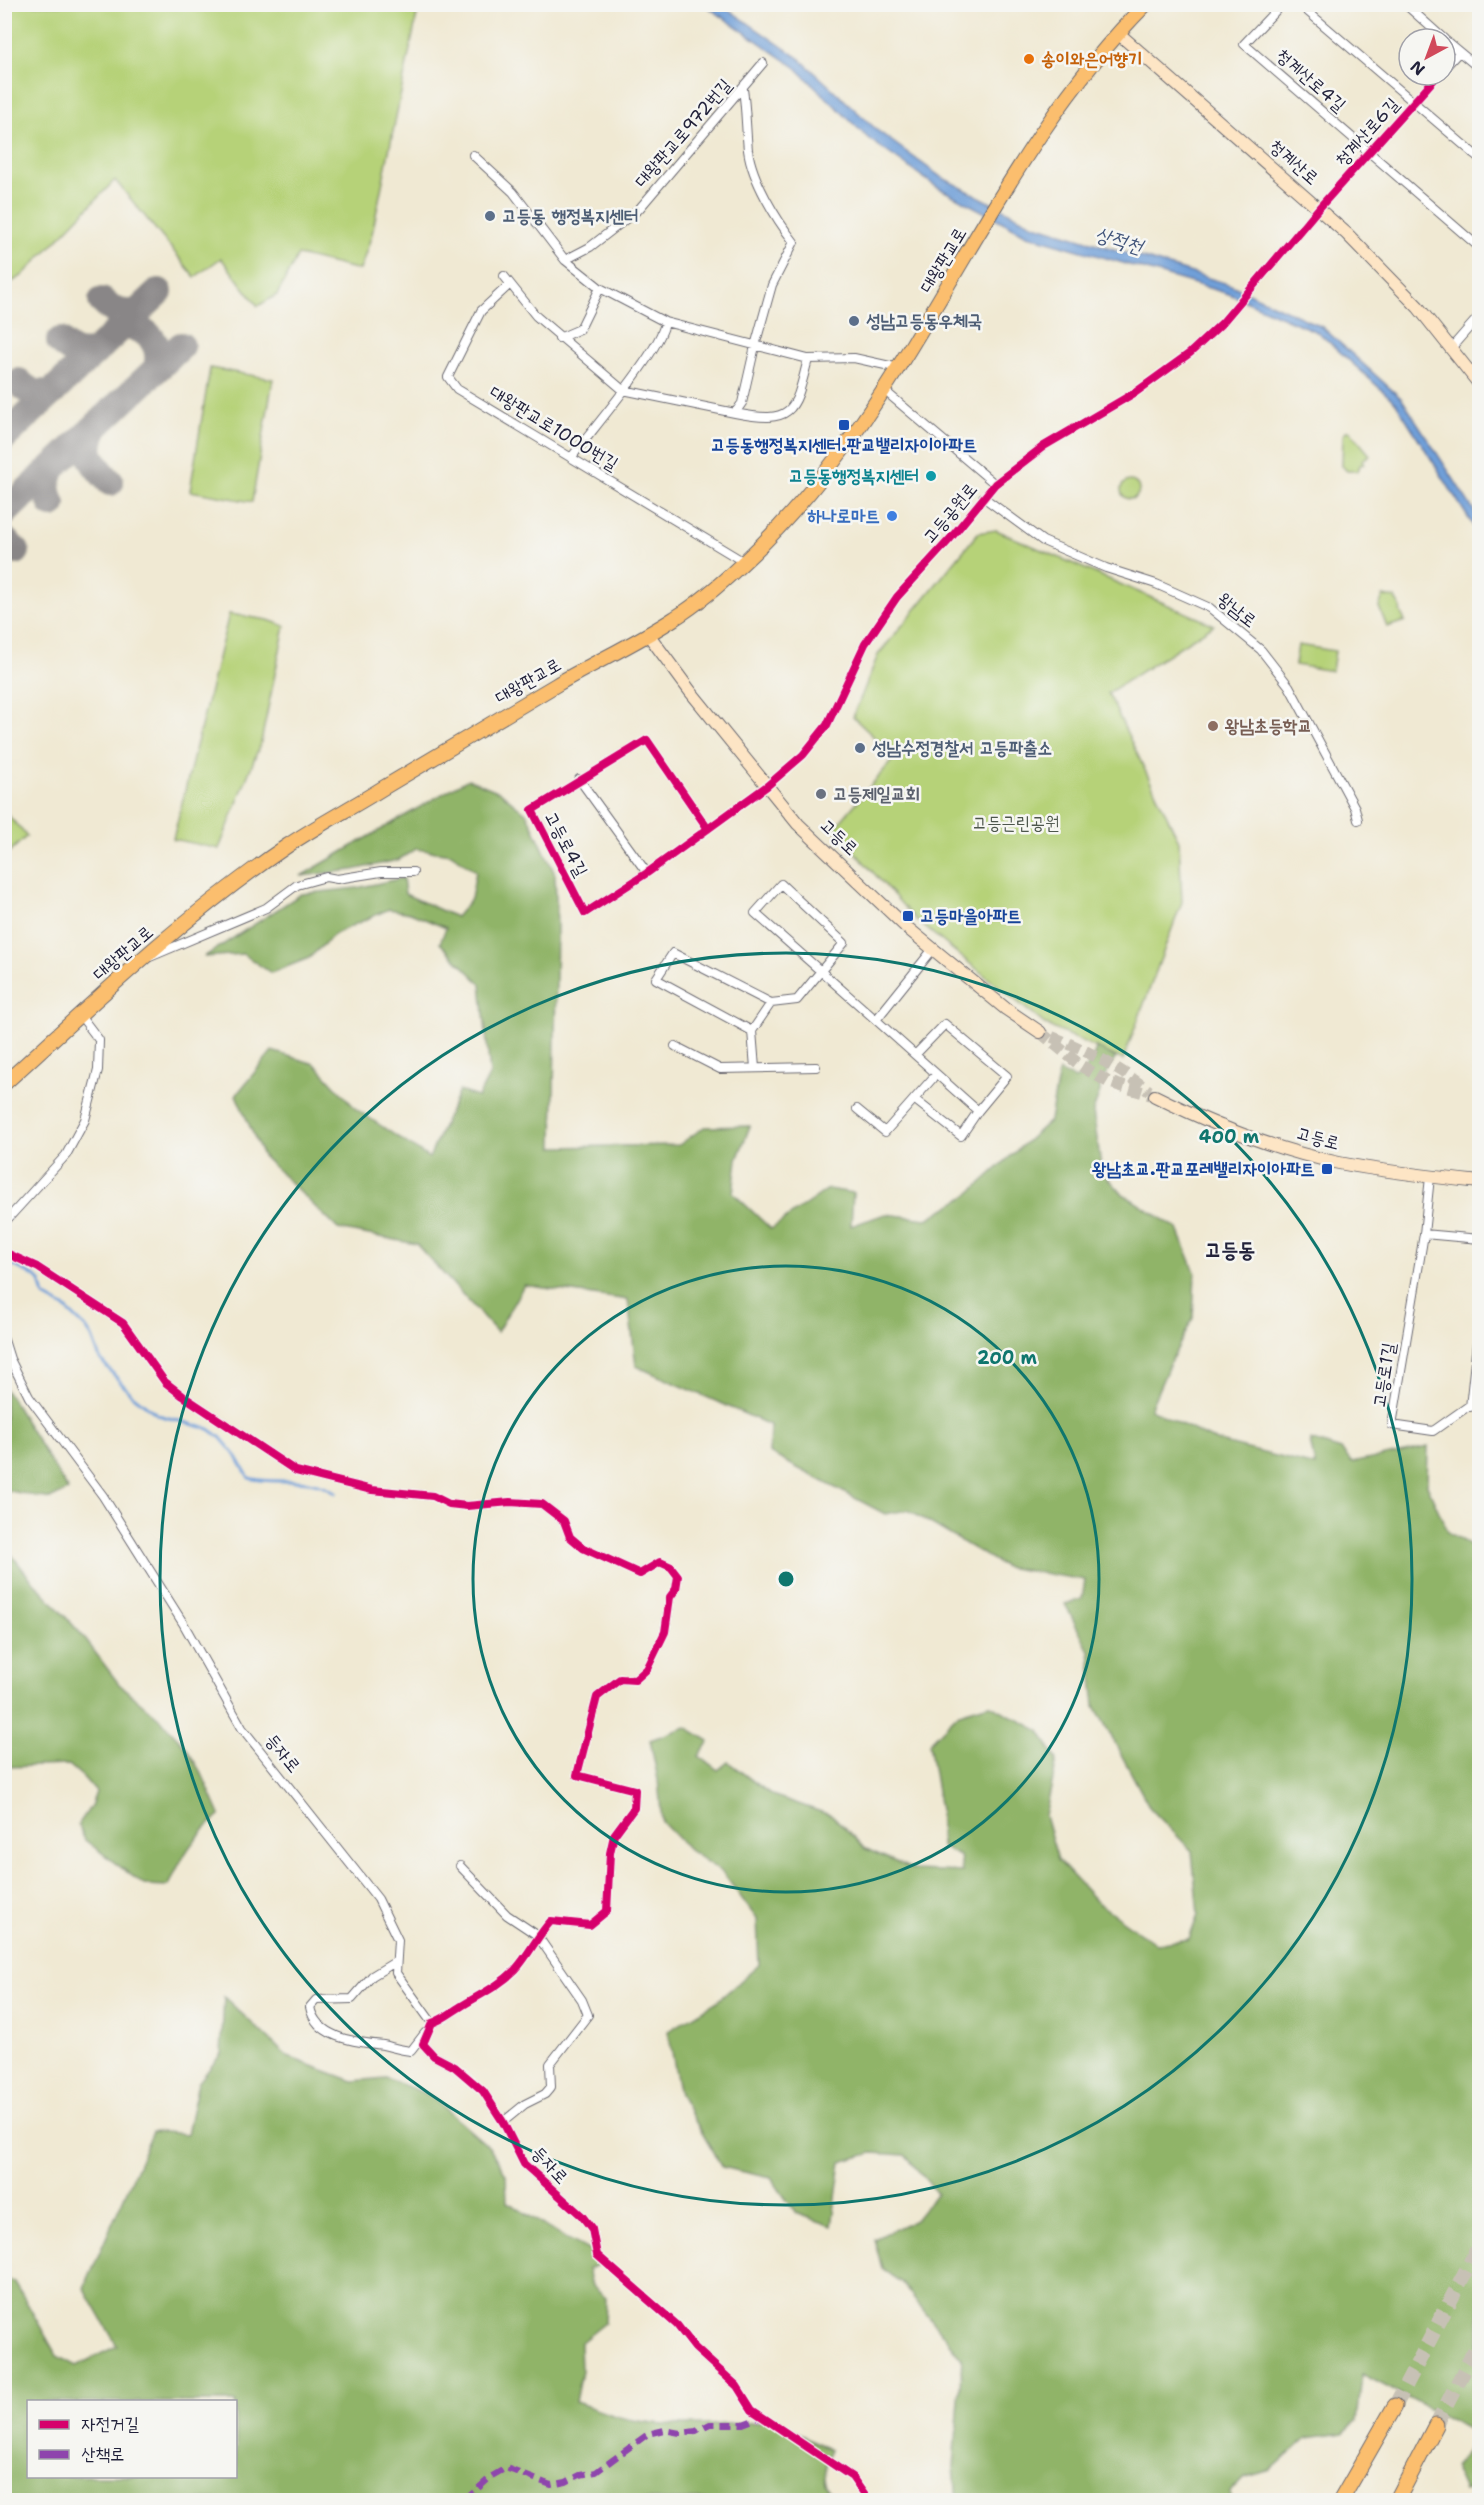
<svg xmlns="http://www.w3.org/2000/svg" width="1484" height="2505" font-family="'Shantell Sans','Poor Story',sans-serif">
	<rect width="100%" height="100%" fill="#f6f6f2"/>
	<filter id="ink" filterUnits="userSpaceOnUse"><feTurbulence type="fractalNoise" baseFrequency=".0167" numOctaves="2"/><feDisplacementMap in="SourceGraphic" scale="12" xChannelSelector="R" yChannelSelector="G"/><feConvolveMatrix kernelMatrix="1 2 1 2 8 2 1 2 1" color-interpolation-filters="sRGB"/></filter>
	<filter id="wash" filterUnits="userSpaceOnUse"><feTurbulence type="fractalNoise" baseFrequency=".008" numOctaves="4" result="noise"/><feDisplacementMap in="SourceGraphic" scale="24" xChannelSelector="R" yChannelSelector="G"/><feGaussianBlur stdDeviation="1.35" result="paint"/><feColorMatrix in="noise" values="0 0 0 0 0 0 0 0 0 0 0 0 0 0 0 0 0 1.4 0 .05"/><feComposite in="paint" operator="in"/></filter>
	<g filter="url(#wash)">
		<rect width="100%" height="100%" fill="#f0e9d3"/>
		<!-- green -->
		<path fill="#b6d278" stroke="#6c7a5a" stroke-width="1.5" d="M 4,5 L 419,5 L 372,234 L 360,270 L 298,255 L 277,295 L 258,306 L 221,258 L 195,277 L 115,180 L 22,276 L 5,286 Z
			M 210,368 L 273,379 L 252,502 L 190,491 Z
			M 1346,431 L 1350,431 L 1370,455 L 1362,460 L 1364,464 L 1360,465 L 1358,471 L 1347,471 L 1342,466 L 1343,435 Z
			M1121 490a9 9 0 1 1 18 0a9 9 0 1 1-18 0Z
			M 996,530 L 1214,625 L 1108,693 L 1179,841 L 1182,902 L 1123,1060 L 1046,1025 L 916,920 L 834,829 L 895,757 L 853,717 L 878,655 L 978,533 Z
			M 1383,596 L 1395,598 L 1401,608 L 1400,611 L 1405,621 L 1387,627 L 1379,607 Z
			M 229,614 L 268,620 L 285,626 L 261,742 L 219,849 L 173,839 Z
			M 1298,645 L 1335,651 L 1332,671 L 1295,665 Z
			M 4,811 L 27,836 L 5,856 L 4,856 Z"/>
		<!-- forest -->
		<path fill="#90b468" stroke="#596b52" stroke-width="1.5" fill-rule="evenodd" d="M 468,779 L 500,792 L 527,814 L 555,874 L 557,926 L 553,1147 L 679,1145 L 704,1127 L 750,1126 L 737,1160 L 733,1193 L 771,1229 L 828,1189 L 853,1193 L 851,1226 L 885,1214 L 927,1219 L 968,1195 L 1050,1120 L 1059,1071 L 1075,1079 L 1084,1074 C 1087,1064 1095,1058 1096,1047 L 1116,1058 C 1109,1066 1108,1074 1100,1081 L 1100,1092 L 1093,1111 L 1102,1172 L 1123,1194 L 1178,1229 L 1195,1272 L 1193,1318 L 1170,1363 L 1150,1409 L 1216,1441 L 1315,1466 L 1310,1440 L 1341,1450 L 1352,1463 L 1428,1447 L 1427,1485 L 1448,1532 L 1479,1550 L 1479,2435 L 1362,2374 L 1357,2421 L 1343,2433 L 1307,2438 L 1271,2470 L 1243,2478 L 1230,2492 L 1230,2500 L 957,2500 L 954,2467 L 962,2359 L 902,2283 L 882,2268 L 874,2239 L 915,2220 L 937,2193 L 905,2155 L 872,2153 L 841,2162 L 832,2226 L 796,2213 L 771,2178 L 722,2167 L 680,2095 L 668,2031 L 716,2002 L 759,1965 L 757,1919 L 723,1873 L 689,1850 L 662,1822 L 658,1780 L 650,1740 L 686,1727 L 709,1741 L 699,1756 L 718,1770 L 728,1762 L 772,1795 L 833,1816 L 864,1848 L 914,1870 L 962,1872 L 960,1856 L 941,1847 L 940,1810 L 929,1743 L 959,1713 L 989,1704 L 1040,1731 L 1057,1760 L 1045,1816 L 1058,1860 L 1097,1902 L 1156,1944 L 1189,1939 L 1198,1915 L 1192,1851 L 1150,1808 L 1095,1706 L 1089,1651 L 1065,1604 L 1082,1599 L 1085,1580 L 1005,1567 L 908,1510 L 885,1514 L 769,1453 L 770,1425 L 636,1366 L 628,1300 L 524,1285 L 497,1332 L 416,1244 L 338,1229 L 263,1156 L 236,1095 L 272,1051 L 315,1064 L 356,1109 L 429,1158 L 459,1091 L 478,1097 L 490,1074 L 481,984 L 440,943 L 446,928 L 410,913 L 389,909 L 336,933 L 309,958 L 271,973 L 243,954 L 204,957 L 301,894 L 357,888 L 403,878 L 405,894 L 456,917 L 471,899 L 476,871 L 451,854 L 416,849 L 398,860 L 353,870 L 301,876 Z
			M 5,1389 L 11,1398 L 68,1490 L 50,1499 L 5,1490 Z
			M 4,1545 L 25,1572 L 82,1635 L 119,1684 L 160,1719 L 185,1746 L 203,1776 L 220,1815 C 194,1837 182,1855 169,1886 L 144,1885 L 85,1840 L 78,1825 L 91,1806 L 96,1792 L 83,1777 L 69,1765 L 5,1767 Z
			M 224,1997 L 288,2057 L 353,2081 L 386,2078 L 429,2095 L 489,2147 L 506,2175 L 507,2202 C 520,2209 530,2217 543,2225 C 563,2239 586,2245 604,2262 L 588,2269 L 592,2286 L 606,2298 L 605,2323 L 580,2343 L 581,2371 L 575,2402 C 594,2408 613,2417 633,2420 C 674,2428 717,2425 758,2422 L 766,2415 L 830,2450 C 823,2473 818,2487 841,2500 L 5,2500 L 4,2280 L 15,2282 L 57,2356 L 76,2366 L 117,2346 L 84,2288 L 153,2131 L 187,2134 L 198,2083 L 221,2054 ZM 28,2402 L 236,2402 L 236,2476 L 28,2476 Z
			M 1479,2439 L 1479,2486 L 1464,2491 L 1453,2467 Z"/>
		<!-- water -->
		<path fill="#6f9fd8" stroke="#48608a" stroke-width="1.5" d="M 705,5 L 722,5 L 800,59 L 878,131 L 941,177 L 1032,224 L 1231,285 L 1322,327 L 1402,399 L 1473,509 L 1479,522 L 1479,535 L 1396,403 L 1319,333 L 1229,294 L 1027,235 L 937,187 L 869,139 L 795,67 Z"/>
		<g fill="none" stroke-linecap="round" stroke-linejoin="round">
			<!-- stream -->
			<path stroke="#6f9fd8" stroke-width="3" d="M 11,1264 L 36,1277 L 40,1281 L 44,1296 L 64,1307 L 86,1328 L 92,1337 L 100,1359 L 131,1394 L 158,1415 L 209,1429 L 220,1437 L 237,1457 L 249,1478 C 278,1486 310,1473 336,1493"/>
			<!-- taxiway -->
			<path stroke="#898687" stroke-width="28" d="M 102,301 C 113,312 123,315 138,312
				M 122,326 C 147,326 163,344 157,368
				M 60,341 C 70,352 79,355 94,353
				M 19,382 C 29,393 39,395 53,392
				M 97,425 C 81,451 92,462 110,482
				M 4,437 L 159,292
				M 52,468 C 46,482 46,490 52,504
				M 4,513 L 181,346
				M 4,540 L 16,551"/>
		</g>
	</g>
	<g filter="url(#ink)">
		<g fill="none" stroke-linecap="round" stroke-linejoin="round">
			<!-- secondary-tunnel -->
			<path stroke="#c7c1b5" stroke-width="12" stroke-dasharray="12 6" stroke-linecap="butt" d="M 1040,1032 L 1080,1065 L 1108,1082 L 1155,1096
				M 1052,1037 C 1091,1052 1116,1066 1149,1091"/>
			<!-- highway-tunnel -->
			<path stroke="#c7c1b5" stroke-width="15" stroke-dasharray="15 8" stroke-linecap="butt" d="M 1395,2406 L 1480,2244
				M 1436,2425 L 1480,2340"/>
			<!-- street casing -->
			<g stroke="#6a6870" stroke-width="10">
				<path id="street" d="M 1282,4 L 1244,44 L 1480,248
					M 1299,4 L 1480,159
					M 1405,4 L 1444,39
					M 1445,40 L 1480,69
					M 1445,67 L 1459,52
					M 473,155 L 513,192 L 565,260 L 600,288 L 665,322 L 808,359 L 854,358 L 899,368
					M 565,260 L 590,247 L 639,209 L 763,63
					M 504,276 L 536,316 L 623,390 L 735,413 L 742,403 L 755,346 L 772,285 L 794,242 C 776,219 752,180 748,150 C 746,130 746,109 743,89
					M 510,284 L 481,311 L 448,377 L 457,389 L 744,562
					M 559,338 L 580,329 L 600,288
					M 1452,347 L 1480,315
					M 885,391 L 995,484
					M 735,413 C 794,425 795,411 808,359
					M 571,458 C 591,431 662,349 665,322
					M 983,497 L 1043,541 L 1106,568 L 1156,584 L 1210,608 L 1261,650 L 1289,686 L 1355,808 L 1358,820
					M 579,779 L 647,873
					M 708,829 L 647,740 L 532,810 L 585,913 L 647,873 L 767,786 L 803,755 L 827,725 L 865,644 L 897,597 L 950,539 L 995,484 L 1044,446 L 1136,392 L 1190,353 L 1222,323 L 1319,208 L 1438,75
					M 150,957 L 266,908 L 297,885 L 326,877 L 337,879 L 381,872 L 413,872
					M 752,1031 L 771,1003
					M 675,1046 L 720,1069 L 816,1067
					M 915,1055 L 945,1024 L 1007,1076 L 978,1111 L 876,1020 L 933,949
					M 755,1068 L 752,1031 L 656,979 L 673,953 L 771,1003 L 797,1000 L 844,943 L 781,884 L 755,913 L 876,1020
					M 914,1099 L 961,1136 L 978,1111
					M 857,1109 L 885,1132 L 932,1079
					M 4,1223 L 66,1155 L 85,1120 L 98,1070 L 99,1040 L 80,1015
					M 1424,1234 L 1430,1177
					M 1480,1239 L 1424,1234 L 1392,1425 L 1433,1431 L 1480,1398
					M 4,1252 L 37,1267 L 123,1323 L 165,1382 L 183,1396 L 296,1471 L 372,1490 L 433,1496 L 449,1504 L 467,1506 L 510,1502 L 542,1504 L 564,1521 L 570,1537 L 583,1548 L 640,1574 L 660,1562 L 671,1567 L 678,1576 L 676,1589 L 670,1597 L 665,1632 L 647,1669 L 635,1680 L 620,1679 L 597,1697 L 577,1775 L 635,1790 L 634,1808 L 614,1835 L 610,1853 L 607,1911 L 590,1925 L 551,1921 C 537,1936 529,1955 515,1970 C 499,1986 479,1995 460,2007 C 450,2013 444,2019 432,2023
					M 4,1340 L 10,1359 L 29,1397 L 103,1496 L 183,1623 L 242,1728 L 378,1899 L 398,1940 L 396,1973 L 432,2023
					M 1470,1407 L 1480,1315
					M 460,1866 L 507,1915 L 537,1935 L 582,2000 L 588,2015 L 550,2064 L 551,2087 L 545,2094 L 525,2104 L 503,2122
					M 395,1962 L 372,1976 L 352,1999 L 316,2000 L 310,2007 C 316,2039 357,2042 383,2045 C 392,2047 401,2050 411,2051 L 425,2033
					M 432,2023 L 423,2044 L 434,2056 L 455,2067 L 483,2091 L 503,2122 L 524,2164 L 582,2216 L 592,2229 L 597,2255 L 677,2325 L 695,2348 L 737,2386 L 752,2410 L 852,2477 L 868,2500"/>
			</g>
			<!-- secondary casing -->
			<g stroke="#6a6870" stroke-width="14">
				<path id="secondary" d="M 1118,33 L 1347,234 L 1418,307 L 1480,385
					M 648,634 L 690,691 L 798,824 L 905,926 L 1006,1009 L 1040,1032
					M 1155,1096 C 1213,1125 1276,1150 1339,1163 C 1386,1172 1433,1177 1480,1182"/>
			</g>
			<!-- primary casing -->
			<g stroke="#6a6870" stroke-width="16">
				<path id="primary" d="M 4,1084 C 95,1001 185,915 287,846 C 318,825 351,808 383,788 C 441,754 498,719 556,685 C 595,662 637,643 675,618 C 699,603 723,582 743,563 C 917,402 981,169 1146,4"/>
			</g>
			<!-- highway casing -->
			<g stroke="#6a6870" stroke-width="17">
				<path id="highway" d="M 1341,2500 L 1395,2406
					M 1397,2500 L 1436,2425"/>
			</g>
			<!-- street -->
			<use href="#street" stroke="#fff" stroke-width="8"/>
			<!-- secondary -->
			<use href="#secondary" stroke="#fde5c5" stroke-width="12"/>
			<!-- primary -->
			<use href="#primary" stroke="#fbbe6e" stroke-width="14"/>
			<!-- highway -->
			<use href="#highway" stroke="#fbbe6e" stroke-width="15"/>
			<!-- quiet -->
			<path stroke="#8e44ad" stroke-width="6" stroke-dasharray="12 6" stroke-linecap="butt" d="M 465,2500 L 492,2476 L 506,2468 L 551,2485 L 566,2482 L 580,2475 L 596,2472 L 648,2434 L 664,2430 L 680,2433 L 696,2431 L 710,2424 L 743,2424 L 759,2418 L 764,2421"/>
			<!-- cycleway casing -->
			<g stroke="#f6f6f2" stroke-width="11">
				<path id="cycleway" d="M 708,829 L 647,740 L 532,810 L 585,913 L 647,873 L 767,786 L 803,755 L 827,725 L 865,644 L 897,597 L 950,539 L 995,484 L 1044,446 L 1136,392 L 1190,353 L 1222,323 L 1319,208 L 1438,75
					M 4,1252 L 37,1267 L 123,1323 L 165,1382 L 183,1396 L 296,1471 L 372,1490 L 433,1496 L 449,1504 L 467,1506 L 510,1502 L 542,1504 L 564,1521 L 570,1537 L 583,1548 L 640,1574 L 660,1562 L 671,1567 L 678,1576 L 676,1589 L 670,1597 L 665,1632 L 647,1669 L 635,1680 L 620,1679 L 597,1697 L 577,1775 L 635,1790 L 634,1808 L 614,1835 L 610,1853 L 607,1911 L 590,1925 L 551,1921 C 537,1936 529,1955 515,1970 C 499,1986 479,1995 460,2007 C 450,2013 444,2019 432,2023 L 423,2044 L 434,2056 L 455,2067 L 483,2091 L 503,2122 L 524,2164 L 582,2216 L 592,2229 L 597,2255 L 677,2325 L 695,2348 L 737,2386 L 752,2410 L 852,2477 L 868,2500"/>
			</g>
			<!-- cycleway -->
			<use href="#cycleway" stroke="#d6006c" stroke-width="8"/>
		</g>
	</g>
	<!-- distance rings -->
	<g fill="none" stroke="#0f766e" stroke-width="3">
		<circle cx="786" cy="1579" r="313"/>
		<circle cx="786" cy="1579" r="626"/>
	</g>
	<!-- markers -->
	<circle fill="#e8710a" stroke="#f6f6f2" stroke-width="2" cx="1029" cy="59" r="6"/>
	<g fill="#5c6f8a" stroke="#f6f6f2" stroke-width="2">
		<circle cx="490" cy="216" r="6"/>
		<circle cx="854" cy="321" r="6"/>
		<circle cx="860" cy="748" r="6"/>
	</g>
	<g fill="#1a4fb4" stroke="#f6f6f2" stroke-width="2">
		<rect x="838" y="419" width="12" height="12" rx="3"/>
		<rect x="902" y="910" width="12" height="12" rx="3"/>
		<rect x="1321" y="1163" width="12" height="12" rx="3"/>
	</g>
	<circle fill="#0f9aa8" stroke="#f6f6f2" stroke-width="2" cx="931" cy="476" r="6"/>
	<circle fill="#3f7fe0" stroke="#f6f6f2" stroke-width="2" cx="892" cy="516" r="6"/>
	<circle fill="#8d6e63" stroke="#f6f6f2" stroke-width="2" cx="1213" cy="726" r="6"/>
	<circle fill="#6b7280" stroke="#f6f6f2" stroke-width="2" cx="821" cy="794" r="6"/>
	<g text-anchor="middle" stroke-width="5" stroke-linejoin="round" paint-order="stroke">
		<!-- food labels -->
		<g font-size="18" font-weight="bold" fill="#c56008" stroke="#f6f6f2" text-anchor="start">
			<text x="1041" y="65">송이와은어향기</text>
		</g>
		<!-- street labels -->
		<g font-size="18" fill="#22223b" stroke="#f6f6f2">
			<text transform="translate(1311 80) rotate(41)" y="6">청계산로4길</text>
			<text transform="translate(1367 132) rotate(-48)" y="6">청계산로6길</text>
			<text transform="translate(683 133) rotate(-49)" y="6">대왕판교로972번길</text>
			<text transform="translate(1294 162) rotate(41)" y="6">청계산로</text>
			<text transform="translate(943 260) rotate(-59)" y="6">대왕판교로</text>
			<text transform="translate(554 428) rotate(31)" y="6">대왕판교로1000번길</text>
			<text transform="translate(950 513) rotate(-50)" y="6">고등공원로</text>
			<text transform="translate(1237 610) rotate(38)" y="6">왕남로</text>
			<text transform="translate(528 681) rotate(-30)" y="6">대왕판교로</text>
			<text transform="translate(839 837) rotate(43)" y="6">고등로</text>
			<text transform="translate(566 844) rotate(62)" y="6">고등로4길</text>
			<text transform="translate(123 953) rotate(-41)" y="6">대왕판교로</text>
			<text transform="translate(1318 1138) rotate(15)" y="6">고등로</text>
			<text transform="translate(1384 1375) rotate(-81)" y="6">고등로1길</text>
			<text transform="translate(283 1753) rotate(51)" y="6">등자로</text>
			<text transform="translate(550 2165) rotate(47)" y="6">등자로</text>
		</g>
		<!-- service labels -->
		<g font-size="18" font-weight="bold" fill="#4e5e75" stroke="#f6f6f2" text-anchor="start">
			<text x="502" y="222">고등동 행정복지센터</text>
			<text x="866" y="327">성남고등동우체국</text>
			<text x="872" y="754">성남수정경찰서 고등파출소</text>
		</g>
		<!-- transit labels -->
		<g font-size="18" font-weight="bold" fill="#164399" stroke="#f6f6f2">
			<text x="844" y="451">고등동행정복지센터.판교밸리자이아파트</text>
			<text x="920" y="922" text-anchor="start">고등마을아파트</text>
			<text x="1315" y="1175" text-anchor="end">왕남초교.판교포레밸리자이아파트</text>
		</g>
		<!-- culture labels -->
		<g font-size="18" font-weight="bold" fill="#0d838f" stroke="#f6f6f2" text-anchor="end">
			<text x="919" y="482">고등동행정복지센터</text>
		</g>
		<!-- shop labels -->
		<g font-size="18" font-weight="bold" fill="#366cbe" stroke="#f6f6f2" text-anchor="end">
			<text x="880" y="522">하나로마트</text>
		</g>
		<!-- education labels -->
		<g font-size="18" font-weight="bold" fill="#785e54" stroke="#f6f6f2" text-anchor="start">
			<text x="1225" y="732">왕남초등학교</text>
		</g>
		<!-- worship labels -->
		<g font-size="18" font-weight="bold" fill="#5b616d" stroke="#f6f6f2" text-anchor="start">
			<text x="833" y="800">고등제일교회</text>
		</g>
		<!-- park labels -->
		<g font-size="18" fill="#4e574d" stroke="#f6f6f2">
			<text x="1016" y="829">고등근린공원</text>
		</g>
		<!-- water labels -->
		<g font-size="20" font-style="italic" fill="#41547a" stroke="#f6f6f2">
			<text transform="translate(1119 240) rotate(17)" y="7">상적천</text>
		</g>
		<!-- quarter labels -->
		<g font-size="21" font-weight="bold" fill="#22223b" stroke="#f6f6f2">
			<text x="1230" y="1257">고등동</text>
		</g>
	</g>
	<circle cx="786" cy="1579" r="9" fill="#0f766e" stroke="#f6f6f2" stroke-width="3"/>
	<g font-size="18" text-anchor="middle" font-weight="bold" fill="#0f766e" stroke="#f6f6f2" stroke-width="5" stroke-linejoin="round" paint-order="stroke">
		<text x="1229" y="1143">400 m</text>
		<text x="1007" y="1364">200 m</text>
	</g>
	<!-- margin -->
	<rect width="1484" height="2505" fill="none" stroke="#f6f6f2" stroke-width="24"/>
	<!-- legend -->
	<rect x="27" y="2400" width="210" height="78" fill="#f6f6f2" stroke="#a1a1a9" stroke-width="1.5"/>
	<rect x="39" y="2420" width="30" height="9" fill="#d6006c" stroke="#a1a1a9" stroke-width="1.5"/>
	<text x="81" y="2430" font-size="18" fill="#22223b">자전거길</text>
	<rect x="39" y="2450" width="30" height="9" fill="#8e44ad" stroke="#a1a1a9" stroke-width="1.5"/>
	<text x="81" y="2460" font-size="18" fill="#22223b">산책로</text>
	<!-- north arrow -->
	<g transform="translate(1427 57) rotate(221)"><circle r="28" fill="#f6f6f2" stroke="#a1a1a9" stroke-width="1.5"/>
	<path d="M0-4.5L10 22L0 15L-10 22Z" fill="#d1495b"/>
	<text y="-9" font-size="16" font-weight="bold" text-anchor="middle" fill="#22223b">N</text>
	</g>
</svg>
